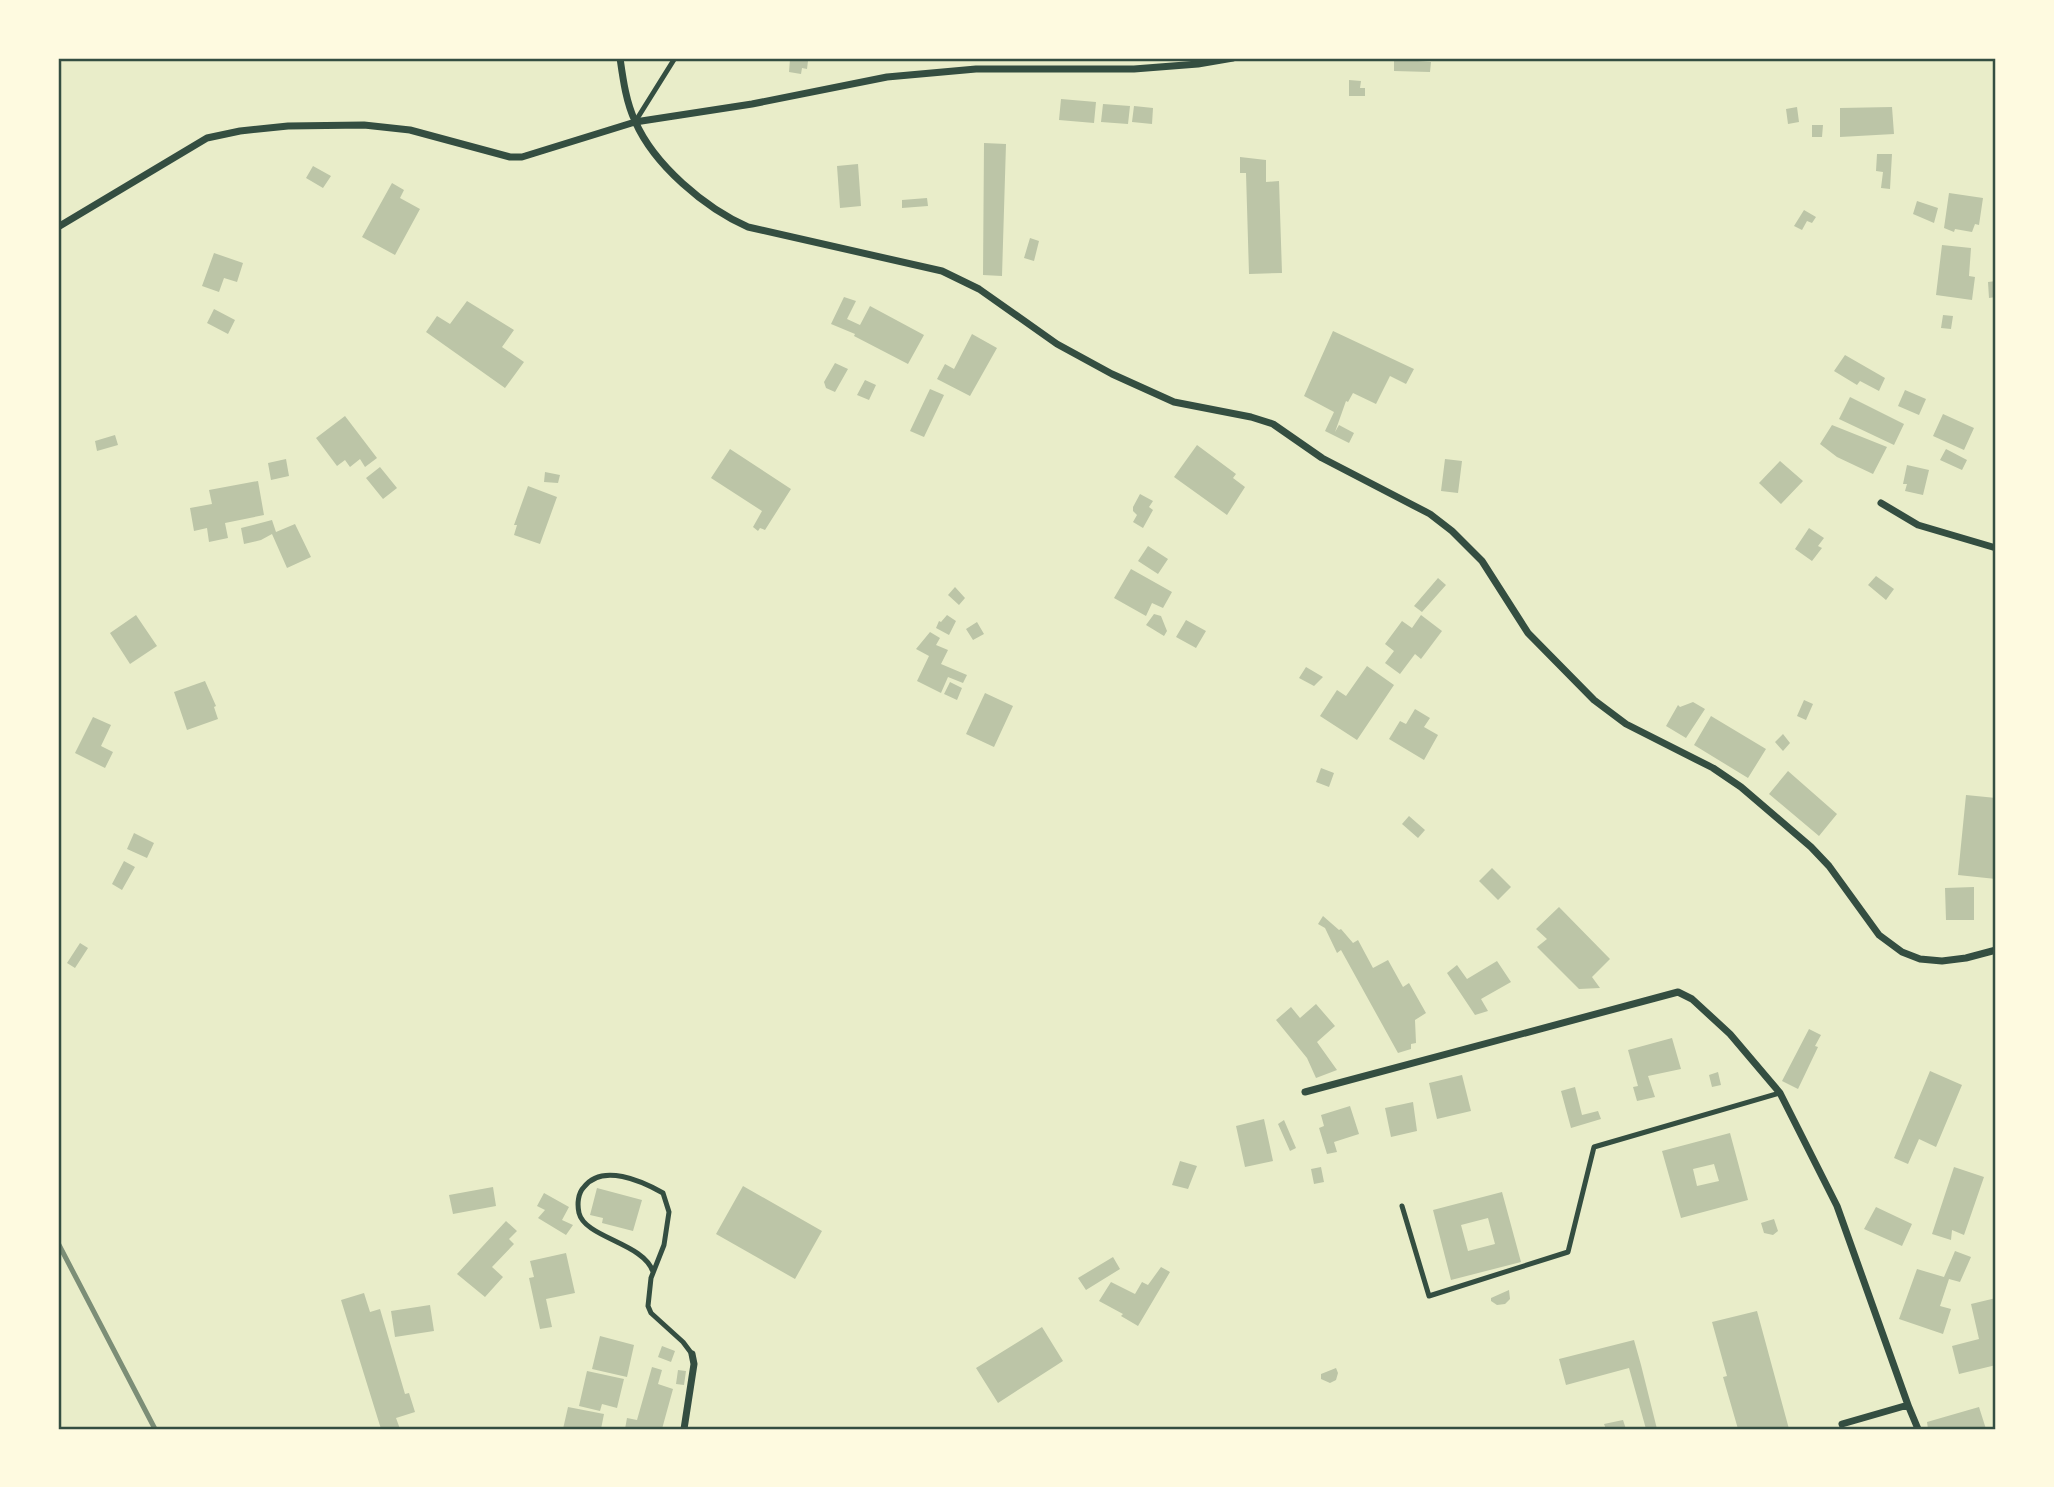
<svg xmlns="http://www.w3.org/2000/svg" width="2054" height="1487" font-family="Quicksand,sans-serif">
	<rect width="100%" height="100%" fill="#e9edc9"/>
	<!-- building -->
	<path fill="#bcc5a7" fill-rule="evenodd" d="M 1394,58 L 1418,58 L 1418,61 L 1431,62 L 1430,72 L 1394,71 Z
		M 790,59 L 808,61 L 807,69 L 802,68 L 801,74 L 789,72 Z
		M 1349,80 L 1361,81 L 1360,88 L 1365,88 L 1365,96 L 1349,96 Z
		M 1061,99 L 1096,102 L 1094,123 L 1059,120 Z
		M 1103,104 L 1130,106 L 1128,124 L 1101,122 Z
		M 1134,106 L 1153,108 L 1152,124 L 1132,122 Z
		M 1797,107 L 1799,122 L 1788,124 L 1786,109 Z
		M 1892,107 L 1894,134 L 1840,137 L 1840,108 Z
		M 1812,125 L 1823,125 L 1822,137 L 1812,137 Z
		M 984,143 L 1006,144 L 1002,276 L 983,275 Z
		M 1877,154 L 1892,154 L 1890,189 L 1881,188 L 1883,172 L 1876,171 Z
		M 1240,157 L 1266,160 L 1266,182 L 1279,181 L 1282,273 L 1249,274 L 1246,173 L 1240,173 Z
		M 858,164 L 861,206 L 840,208 L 837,166 Z
		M 313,166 L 331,176 L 323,188 L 306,178 Z
		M 392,183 L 404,190 L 400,198 L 420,209 L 395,255 L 362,237 Z
		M 1949,193 L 1983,198 L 1979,225 L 1975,224 L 1972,232 L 1955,229 L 1954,232 L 1944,228 Z
		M 927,198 L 928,206 L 902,208 L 902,200 Z
		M 1917,201 L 1938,208 L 1934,223 L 1913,214 Z
		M 1804,210 L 1816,217 L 1812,223 L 1807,221 L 1802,230 L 1794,226 Z
		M 1030,238 L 1039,241 L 1034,261 L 1024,258 Z
		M 1942,245 L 1971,248 L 1969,276 L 1975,277 L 1972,300 L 1936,295 Z
		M 214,253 L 243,263 L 237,282 L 224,278 L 219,292 L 202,286 Z
		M 1996,281 L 1996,297 L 1989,298 L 1988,282 Z
		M 844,297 L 856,301 L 847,319 L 860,325 L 870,306 L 924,335 L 908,364 L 854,336 L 855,334 L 831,324 Z
		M 467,301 L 514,330 L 502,347 L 524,362 L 505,388 L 426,332 L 437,316 L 450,324 Z
		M 214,309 L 235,320 L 228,334 L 207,323 Z
		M 1943,315 L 1953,316 L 1951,329 L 1941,328 Z
		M 1333,331 L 1414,369 L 1406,384 L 1390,376 L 1376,404 L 1353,393 L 1348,402 L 1346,401 L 1335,432 L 1339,425 L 1354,433 L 1349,443 L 1325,431 L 1334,412 L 1304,396 Z
		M 972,334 L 997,348 L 970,396 L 937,379 L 945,364 L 954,369 Z
		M 1845,355 L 1885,378 L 1879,391 L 1860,381 L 1857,385 L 1834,371 Z
		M 835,363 L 848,369 L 835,392 L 826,388 L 824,382 Z
		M 865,380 L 876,385 L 869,400 L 857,395 Z
		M 930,389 L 944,395 L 924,437 L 910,431 Z
		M 1905,390 L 1926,399 L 1919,415 L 1898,406 Z
		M 1850,397 L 1904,424 L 1894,445 L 1839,419 Z
		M 1943,414 L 1974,428 L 1964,450 L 1933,436 Z
		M 345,416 L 377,458 L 365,467 L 360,459 L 350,467 L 345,460 L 337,466 L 316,438 Z
		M 1832,425 L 1887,447 L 1873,474 L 1837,457 L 1820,444 Z
		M 115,435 L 118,445 L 97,451 L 95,441 Z
		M 1197,445 L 1236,474 L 1233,478 L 1245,487 L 1227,515 L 1174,477 Z
		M 730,449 L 791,489 L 765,530 L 760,528 L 758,531 L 753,527 L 762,511 L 711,478 Z
		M 1946,449 L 1967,460 L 1962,470 L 1940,460 Z
		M 286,459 L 289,476 L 271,480 L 268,463 Z
		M 1445,459 L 1462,461 L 1458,493 L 1441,491 Z
		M 1780,461 L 1803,481 L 1781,504 L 1759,483 Z
		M 1907,465 L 1929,470 L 1923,495 L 1905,491 L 1907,484 L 1903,484 Z
		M 380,467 L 397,488 L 383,499 L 366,478 Z
		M 545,472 L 560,475 L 558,483 L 544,482 Z
		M 258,481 L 264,515 L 225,523 L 228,538 L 209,542 L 207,528 L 194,531 L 190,508 L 212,504 L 209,490 Z
		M 528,486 L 557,497 L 540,544 L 514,535 L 517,525 L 514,525 Z
		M 1140,494 L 1153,501 L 1149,507 L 1153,510 L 1143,528 L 1133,522 L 1137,515 L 1133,511 L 1133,507 Z
		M 272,520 L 276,532 L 295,524 L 311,557 L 287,568 L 272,534 L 261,540 L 244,544 L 241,528 Z
		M 1809,528 L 1824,538 L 1818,546 L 1822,548 L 1812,561 L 1795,549 Z
		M 1148,546 L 1168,559 L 1158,574 L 1138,561 Z
		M 1131,569 L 1172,592 L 1163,608 L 1152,603 L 1146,616 L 1114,598 Z
		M 1876,576 L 1894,589 L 1886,600 L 1868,585 Z
		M 1438,578 L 1446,585 L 1422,612 L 1414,606 Z
		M 955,587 L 965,598 L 959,605 L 948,595 Z
		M 1154,614 L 1161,616 L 1167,631 L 1164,636 L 1146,625 Z
		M 136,615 L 157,646 L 130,664 L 110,633 Z
		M 947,615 L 956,621 L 949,635 L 936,628 L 939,621 L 941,622 Z
		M 1421,615 L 1442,631 L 1421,659 L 1415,654 L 1400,674 L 1385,663 L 1394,651 L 1385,644 L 1402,621 L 1412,628 Z
		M 1186,620 L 1206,631 L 1196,648 L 1176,637 Z
		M 977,622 L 984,634 L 973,640 L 966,629 Z
		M 930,632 L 940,638 L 936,645 L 948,650 L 941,664 L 967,675 L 963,683 L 948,677 L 941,693 L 917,681 L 929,656 L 916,649 Z
		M 1367,666 L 1394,685 L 1357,740 L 1320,716 L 1337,690 L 1346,696 Z
		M 1306,667 L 1323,677 L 1314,686 L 1299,678 Z
		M 205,681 L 216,706 L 214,707 L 218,719 L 187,730 L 174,692 Z
		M 950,682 L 962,688 L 957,700 L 944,694 Z
		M 985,693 L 1013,706 L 994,747 L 966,734 Z
		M 1804,700 L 1813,704 L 1806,720 L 1797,716 Z
		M 1693,702 L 1705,709 L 1686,738 L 1666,726 L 1678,705 L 1680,707 Z
		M 1415,709 L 1430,718 L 1424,727 L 1438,735 L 1424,760 L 1389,739 L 1400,721 L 1406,724 Z
		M 1711,716 L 1766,749 L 1748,778 L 1694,745 Z
		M 93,717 L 111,725 L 101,746 L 113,752 L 105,768 L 75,753 Z
		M 1783,734 L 1790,743 L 1783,751 L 1775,742 Z
		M 1321,768 L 1334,773 L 1329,787 L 1316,782 Z
		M 1788,771 L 1837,814 L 1819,836 L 1769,794 Z
		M 1966,795 L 1996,798 L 1996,879 L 1958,875 Z
		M 1409,816 L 1425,830 L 1418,838 L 1402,824 Z
		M 134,833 L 154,843 L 147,858 L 127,849 Z
		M 124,861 L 135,867 L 122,890 L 112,884 Z
		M 1492,868 L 1511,887 L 1498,900 L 1479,881 Z
		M 1974,887 L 1974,920 L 1946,920 L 1945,888 Z
		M 1559,907 L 1610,959 L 1592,977 L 1600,988 L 1579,989 L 1537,947 L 1547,939 L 1536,929 Z
		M 1323,916 L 1339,930 L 1341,929 L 1353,943 L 1358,940 L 1373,968 L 1388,960 L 1403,987 L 1409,983 L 1426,1013 L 1415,1020 L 1416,1043 L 1411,1044 L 1411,1049 L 1398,1053 L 1341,950 L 1337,953 L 1325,928 L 1318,924 Z
		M 80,943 L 88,948 L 75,968 L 67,963 Z
		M 1497,961 L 1511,982 L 1481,999 L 1488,1011 L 1475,1015 L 1447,973 L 1457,965 L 1467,979 Z
		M 1316,1004 L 1335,1026 L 1317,1042 L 1337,1070 L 1316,1078 L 1307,1058 L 1276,1020 L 1291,1007 L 1300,1018 Z
		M 1809,1029 L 1821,1035 L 1815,1046 L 1818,1047 L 1798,1089 L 1782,1081 Z
		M 1672,1038 L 1681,1069 L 1648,1076 L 1655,1097 L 1637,1101 L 1633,1087 L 1638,1086 L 1628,1050 Z
		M 1930,1071 L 1962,1085 L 1936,1147 L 1919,1139 L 1908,1164 L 1894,1158 Z
		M 1718,1072 L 1721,1085 L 1712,1087 L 1709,1075 Z
		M 1462,1075 L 1471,1111 L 1437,1119 L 1429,1083 Z
		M 1575,1087 L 1582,1115 L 1598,1111 L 1601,1119 L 1571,1128 L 1561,1091 Z
		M 1413,1102 L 1417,1131 L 1391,1137 L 1385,1108 Z
		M 1350,1106 L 1359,1134 L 1334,1142 L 1337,1152 L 1327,1154 L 1319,1128 L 1324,1126 L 1321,1115 Z
		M 1264,1119 L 1273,1161 L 1245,1167 L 1236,1126 Z
		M 1284,1120 L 1296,1148 L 1290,1151 L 1278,1124 Z
		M 1730,1133 L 1748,1200 L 1681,1218 L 1662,1151 ZM 1714,1164 L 1719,1181 L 1697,1186 L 1693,1169 Z
		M 1180,1161 L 1197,1166 L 1188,1189 L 1172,1185 Z
		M 1321,1167 L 1324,1182 L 1314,1184 L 1311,1169 Z
		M 1954,1167 L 1984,1177 L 1964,1235 L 1952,1230 L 1951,1240 L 1932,1234 Z
		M 743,1186 L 822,1231 L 795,1279 L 716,1234 Z
		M 493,1187 L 496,1206 L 453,1214 L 449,1195 Z
		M 597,1188 L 642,1200 L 633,1231 L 602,1223 L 603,1218 L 590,1215 Z
		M 1502,1192 L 1521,1262 L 1451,1280 L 1433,1210 ZM 1488,1218 L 1495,1244 L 1468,1251 L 1461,1225 Z
		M 544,1193 L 569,1207 L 562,1220 L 573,1225 L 566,1235 L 538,1218 L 545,1210 L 537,1206 Z
		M 1876,1207 L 1912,1224 L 1902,1246 L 1864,1229 Z
		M 1774,1219 L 1778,1231 L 1773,1235 L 1764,1233 L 1761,1223 Z
		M 506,1221 L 517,1231 L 509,1239 L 514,1244 L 492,1267 L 503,1277 L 485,1297 L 457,1274 Z
		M 1955,1251 L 1971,1257 L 1960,1282 L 1949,1279 L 1940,1306 L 1951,1309 L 1943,1334 L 1899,1319 L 1917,1269 L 1944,1277 Z
		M 566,1253 L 575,1293 L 546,1299 L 552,1327 L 540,1329 L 529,1278 L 534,1277 L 530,1261 Z
		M 1113,1257 L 1120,1269 L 1086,1290 L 1078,1278 Z
		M 1161,1267 L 1170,1272 L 1138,1326 L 1121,1316 L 1123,1314 L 1099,1301 L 1111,1282 L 1135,1294 L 1142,1282 L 1148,1285 Z
		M 1509,1290 L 1510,1299 L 1505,1304 L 1497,1305 L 1491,1301 L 1491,1298 Z
		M 364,1293 L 370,1312 L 380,1309 L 405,1394 L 409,1393 L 415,1412 L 396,1418 L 400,1429 L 381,1429 L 341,1300 Z
		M 1996,1298 L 1996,1365 L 1959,1374 L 1952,1346 L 1979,1339 L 1971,1304 Z
		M 430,1305 L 434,1331 L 395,1337 L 391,1311 Z
		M 1757,1311 L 1789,1429 L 1738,1429 L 1723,1377 L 1727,1376 L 1712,1322 Z
		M 1042,1327 L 1063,1361 L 998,1403 L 976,1368 Z
		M 600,1336 L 634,1345 L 627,1377 L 592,1369 Z
		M 1634,1340 L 1641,1365 L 1657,1429 L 1646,1429 L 1629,1368 L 1566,1385 L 1559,1359 Z
		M 662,1346 L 675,1351 L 671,1362 L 658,1357 Z
		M 652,1367 L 662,1370 L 658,1384 L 673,1389 L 662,1429 L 625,1429 L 627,1418 L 637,1420 Z
		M 1336,1368 L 1338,1373 L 1336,1380 L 1330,1383 L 1321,1379 L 1321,1374 Z
		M 678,1370 L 686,1371 L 684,1385 L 676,1384 Z
		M 587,1371 L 624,1379 L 617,1408 L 602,1404 L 600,1411 L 579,1406 Z
		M 568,1407 L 604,1414 L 601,1429 L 563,1429 Z
		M 1979,1407 L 1986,1429 L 1928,1429 L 1927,1422 Z
		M 1623,1420 L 1626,1429 L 1606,1429 L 1604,1424 Z"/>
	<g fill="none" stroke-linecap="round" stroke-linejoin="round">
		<!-- service -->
		<path stroke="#344e41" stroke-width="5" d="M 635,122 L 675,58
			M 1402,1206 L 1429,1296 L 1568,1252 L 1594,1147 L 1780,1093
			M 653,1272 C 644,1243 585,1238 579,1213 C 577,1204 578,1193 584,1187 C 602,1163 642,1181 663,1193 L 669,1212 L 664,1245 L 651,1278 L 648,1306 L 651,1313 L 683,1342 L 692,1354"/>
		<!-- minor -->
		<path stroke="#344e41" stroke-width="7" d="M 620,58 C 623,79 626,102 635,121 C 654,165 705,208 748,227 L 942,271 L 979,289 L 1057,344 L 1112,374 L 1174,402 L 1251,417 L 1273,424 L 1322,458 L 1430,514 L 1452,531 L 1482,561 L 1528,633 L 1594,700 L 1626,724 L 1713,768 L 1741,787 L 1811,847 L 1829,866 L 1879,935 L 1902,952 L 1920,959 L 1942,961 L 1966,958 L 1996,950
			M 58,227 L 207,138 L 240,131 L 288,126 L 364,125 L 410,130 L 510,157 L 522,157 L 635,122 L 752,104 L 887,77 L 976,69 L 1134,69 L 1198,64 L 1233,58
			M 1881,503 L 1918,525 L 1996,548
			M 1305,1092 L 1678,992 L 1692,999 L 1730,1034 L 1780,1093 L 1837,1206 L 1908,1405 L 1842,1424 L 1844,1429
			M 1908,1405 L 1918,1429
			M 684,1429 L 694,1364 L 692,1354"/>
		<!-- rail -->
		<path stroke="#7c8e77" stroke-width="5" d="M 58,1243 L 155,1429"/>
	</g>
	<!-- border -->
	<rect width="2054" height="1487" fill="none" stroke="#fefae0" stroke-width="119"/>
	<rect x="60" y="60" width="1934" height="1368" fill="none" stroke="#344e41" stroke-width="2.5"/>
</svg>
